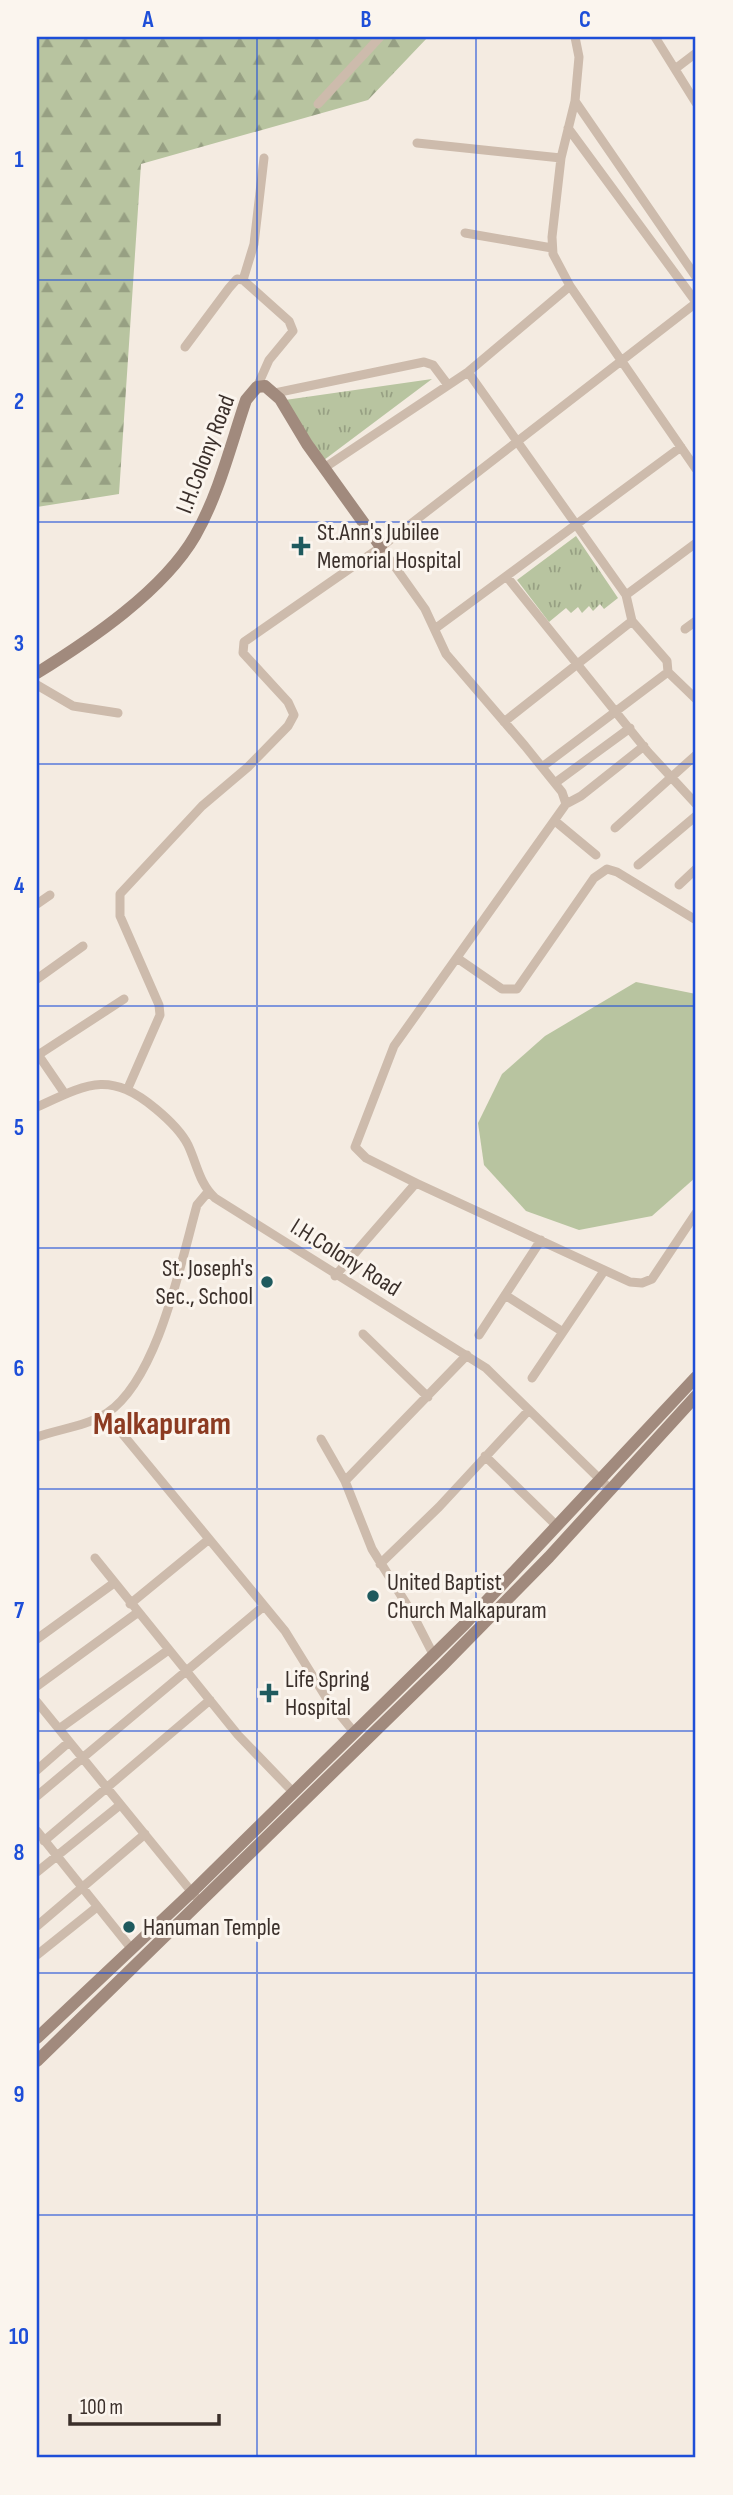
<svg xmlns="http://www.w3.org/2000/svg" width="733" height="2495" font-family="'Sofia Sans Condensed',sans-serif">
	<defs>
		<pattern id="grass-tufts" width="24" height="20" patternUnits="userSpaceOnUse" patternTransform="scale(1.75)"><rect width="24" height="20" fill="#b8c4a0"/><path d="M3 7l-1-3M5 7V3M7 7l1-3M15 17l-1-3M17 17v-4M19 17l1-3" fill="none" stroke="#97a083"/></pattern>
		<pattern id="forest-firs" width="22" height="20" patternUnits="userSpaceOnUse" patternTransform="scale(1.75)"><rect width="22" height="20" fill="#b8c4a0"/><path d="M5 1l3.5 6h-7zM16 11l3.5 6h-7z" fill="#97a083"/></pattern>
	</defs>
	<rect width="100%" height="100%" fill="#f4ebe1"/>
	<!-- grass -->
	<path fill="url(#grass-tufts)" d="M 432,379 L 324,460 L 285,400 Z
		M 576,536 L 618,598 L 604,609 L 600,604 L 593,611 L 589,606 L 582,613 L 578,607 L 571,613 L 566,608 L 549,622 L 517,580 Z"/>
	<!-- forest -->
	<path fill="url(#forest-firs)" d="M 37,37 L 428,37 L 368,100 L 141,164 L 119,494 L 37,507 Z"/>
	<!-- pitch -->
	<path fill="#b8c4a0" d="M 636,982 L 696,994 L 696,1177 L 652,1216 L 579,1230 L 526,1211 L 484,1165 L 478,1123 L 502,1074 L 545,1036 Z"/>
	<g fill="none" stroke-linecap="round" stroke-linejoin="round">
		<!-- street -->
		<path stroke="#cdbbac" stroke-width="9" d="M 575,37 L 579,57 L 575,101 L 561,158 L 552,237 L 553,254 L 570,286 L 696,469
			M 655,37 L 696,103
			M 675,69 L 696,53
			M 575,101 L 696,277
			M 318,104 L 380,37
			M 568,128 L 696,302
			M 417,143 L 561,158
			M 465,233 L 552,248
			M 243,280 L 254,244 L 264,158
			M 185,347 L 229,288 L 237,279 L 243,280 L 289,321 L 293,331 L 269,360 L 257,387
			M 468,372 L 626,595 L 696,543
			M 275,393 L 424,362 L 433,365 L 448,385
			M 324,468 L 468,372 L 570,286
			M 381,547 L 425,609 L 446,654 L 525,746 L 562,792 L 566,804 L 394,1046 L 355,1147 L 366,1158 L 416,1183 L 630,1282 L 642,1283 L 652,1279 L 696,1213
			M 507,577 L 648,752 L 696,804
			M 626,595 L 632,621 L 667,661 L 668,672 L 696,699
			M 436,628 L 681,447
			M 685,629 L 696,621
			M 37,685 L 73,706 L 118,713
			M 504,722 L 632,621
			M 542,767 L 668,672
			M 555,783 L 630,728
			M 566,804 L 581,796 L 644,746
			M 555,821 L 596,855
			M 615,828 L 696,755
			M 638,865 L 696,816
			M 679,885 L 696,869
			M 37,904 L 50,895
			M 457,958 L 502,989 L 517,989 L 594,878 L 607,869 L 617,872 L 696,920
			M 37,979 L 83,946
			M 37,1053 L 65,1094
			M 38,1055 L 124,999
			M 128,1088 L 160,1015 L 159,1005 L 120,916 L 120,894 L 202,806 L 248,767 L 288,726 L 294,715 L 288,702 L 243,653 L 244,642 L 381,547 L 696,303
			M 37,1107 C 87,1084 109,1070 156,1109 C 168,1119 181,1131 188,1145 C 197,1164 199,1183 215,1198 L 486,1368 L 611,1490
			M 335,1276 L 416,1183
			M 505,1295 L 563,1332
			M 363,1334 L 428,1397
			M 479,1335 L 541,1240
			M 532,1378 L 604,1271
			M 106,1414 L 285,1631 L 327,1699 L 354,1732
			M 37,1437 C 59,1429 87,1426 107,1413 C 158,1379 181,1262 197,1205 L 208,1192
			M 321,1439 L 345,1481 L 372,1549 L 412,1613 L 433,1654
			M 485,1456 L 557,1526
			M 345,1481 L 467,1355
			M 95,1558 L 238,1735 L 293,1792
			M 380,1564 L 439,1507 L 529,1410
			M 130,1604 L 208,1540
			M 37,1639 L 114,1583
			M 37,1686 L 137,1613
			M 37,1702 L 195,1896
			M 59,1729 L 167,1651
			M 37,1770 L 69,1742
			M 37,1796 L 264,1606
			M 37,1831 L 130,1947
			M 44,1841 L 210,1700
			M 37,1872 L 120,1805
			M 37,1926 L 145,1834
			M 37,1955 L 97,1907"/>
		<!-- secondary -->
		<path stroke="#a18a7d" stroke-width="12" d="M 37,673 C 90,640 163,591 195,536 C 219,494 231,444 246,400 L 257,387 L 265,386 L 280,399 L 307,444 L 381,547
			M 37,2038 L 192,1892 L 465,1624 L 696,1377
			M 37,2061 L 443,1665 L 549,1557 L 696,1396"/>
	</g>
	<!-- grid -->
	<path fill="none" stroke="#1d4ed8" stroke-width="2" stroke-opacity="0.55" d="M 257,37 L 257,2458M 476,37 L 476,2458M 37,280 L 696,280M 37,522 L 696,522M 37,764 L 696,764M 37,1006 L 696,1006M 37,1248 L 696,1248M 37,1489 L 696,1489M 37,1731 L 696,1731M 37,1973 L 696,1973M 37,2215 L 696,2215"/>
	<!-- markers -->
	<g fill="#1f5a5e" stroke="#fbf5ee" stroke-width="2.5">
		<path d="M297.5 535.5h7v7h7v7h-7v7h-7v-7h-7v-7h7z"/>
		<circle cx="267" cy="1282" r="7"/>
		<circle cx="373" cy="1596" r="7"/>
		<path d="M265.5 1682.5h7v7h7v7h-7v7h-7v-7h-7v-7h7z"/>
		<circle cx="129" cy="1927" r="7"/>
	</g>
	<g text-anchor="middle" stroke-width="6" stroke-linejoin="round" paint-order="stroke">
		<!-- street labels -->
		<g font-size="24" fill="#3b302b" stroke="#fbf5ee">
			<text transform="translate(205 454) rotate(-69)" y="8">I.H.Colony Road</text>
			<text transform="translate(346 1257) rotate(32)" y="8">I.H.Colony Road</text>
		</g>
		<!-- poi labels -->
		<g font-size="24" fill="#3b302b" stroke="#fbf5ee" text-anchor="start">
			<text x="317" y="540">St.Ann's Jubilee<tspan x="317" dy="28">Memorial Hospital</tspan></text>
			<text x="253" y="1276" text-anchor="end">St. Joseph's<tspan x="253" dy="28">Sec., School</tspan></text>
			<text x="387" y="1590">United Baptist<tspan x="387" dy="28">Church Malkapuram</tspan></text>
			<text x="285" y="1687">Life Spring<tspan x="285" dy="28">Hospital</tspan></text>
			<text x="143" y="1935">Hanuman Temple</text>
		</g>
		<!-- district labels -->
		<g font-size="32" font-weight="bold" fill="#8c3b22" stroke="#fbf5ee">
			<text x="162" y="1434">Malkapuram</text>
		</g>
	</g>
	<!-- border -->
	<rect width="733" height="2495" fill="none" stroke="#fbf5ee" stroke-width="77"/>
	<!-- scale -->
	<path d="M70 2414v10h149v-10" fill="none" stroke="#3b302b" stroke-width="3.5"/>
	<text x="80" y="2414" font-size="21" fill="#3b302b" stroke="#fbf5ee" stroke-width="5" paint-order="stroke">100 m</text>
	<rect x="38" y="38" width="656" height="2418" fill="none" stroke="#1d4ed8" stroke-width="2.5"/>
	<g font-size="23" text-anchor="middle" font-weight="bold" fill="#1d4ed8">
		<text x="148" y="27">A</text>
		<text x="366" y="27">B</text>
		<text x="585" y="27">C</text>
		<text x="19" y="167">1</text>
		<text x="19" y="409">2</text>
		<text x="19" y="651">3</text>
		<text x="19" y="893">4</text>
		<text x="19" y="1135">5</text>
		<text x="19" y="1376">6</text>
		<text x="19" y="1618">7</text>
		<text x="19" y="1860">8</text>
		<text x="19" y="2102">9</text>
		<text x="19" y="2344">10</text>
	</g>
</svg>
